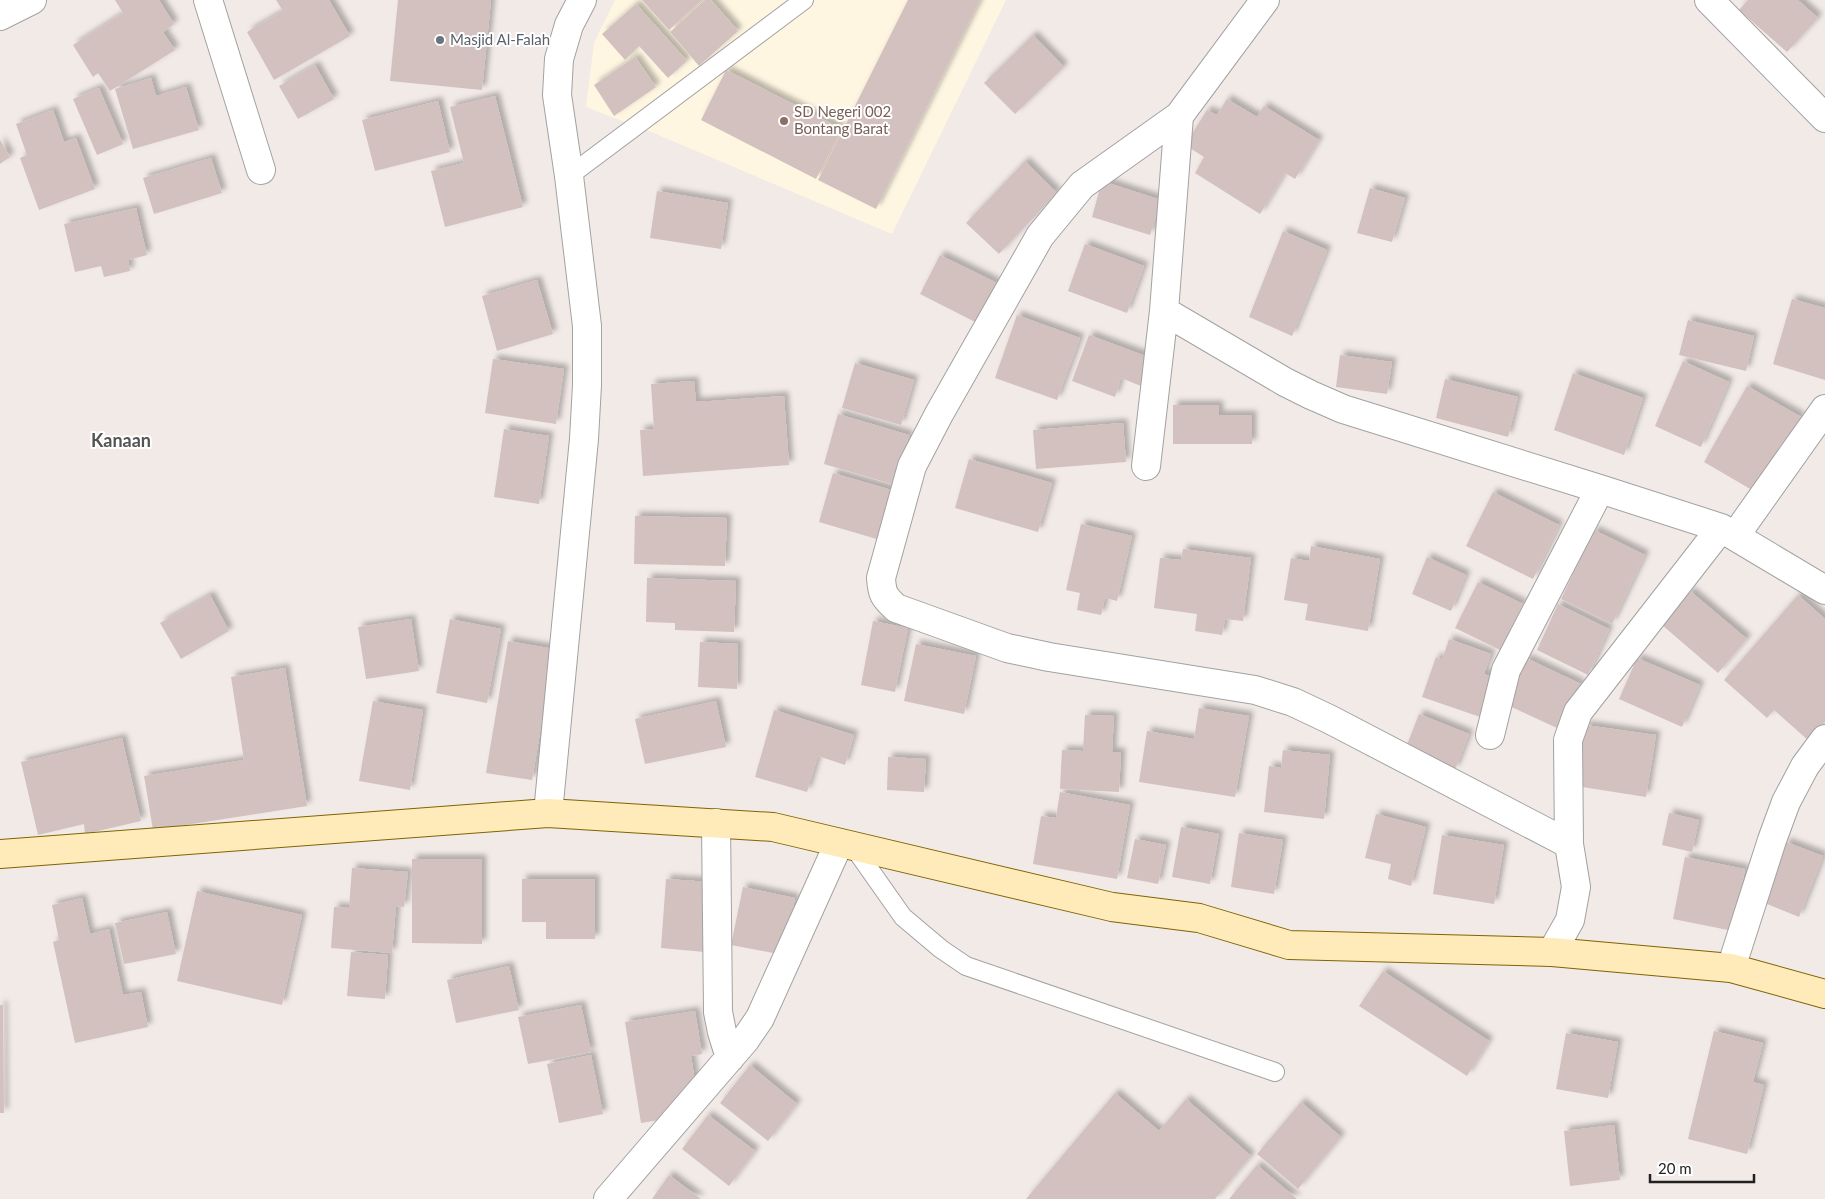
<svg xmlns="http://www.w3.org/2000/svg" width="1825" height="1199" font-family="Lato,sans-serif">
	<defs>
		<filter id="shadow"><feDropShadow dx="4.5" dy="-4.5" stdDeviation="2.5" flood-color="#0004"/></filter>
	</defs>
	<rect width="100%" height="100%" fill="#f2eae7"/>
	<!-- education -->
	<path fill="#fff6e2" d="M 615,0 L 1006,0 L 892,234 L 656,134 L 586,107 L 594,43 Z"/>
	<!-- building -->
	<path fill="#d2c1bf" filter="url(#shadow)" d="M 115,0 L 159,0 L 174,24 L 163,32 L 175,50 L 110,91 L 98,73 L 93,77 L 73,45 L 123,13 Z
		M 276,0 L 329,0 L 350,36 L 274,80 L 247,32 L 283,11 Z
		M 398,0 L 491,0 L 482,90 L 390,81 Z
		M 642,0 L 702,0 L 669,30 Z
		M 705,0 L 711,0 L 738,31 L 699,66 L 670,32 Z
		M 908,0 L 980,0 L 876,209 L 818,180 Z
		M 1748,0 L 1798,0 L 1818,18 L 1787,52 L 1739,10 Z
		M 636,4 L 687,61 L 668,78 L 639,46 L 625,60 L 602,34 Z
		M 1033,35 L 1064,67 L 1015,114 L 984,83 Z
		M 635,57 L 656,87 L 614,116 L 594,85 Z
		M 315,65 L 334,99 L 298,119 L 279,86 Z
		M 726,70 L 842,129 L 816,179 L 701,120 Z
		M 151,78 L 156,96 L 186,87 L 199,130 L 133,149 L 115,89 Z
		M 99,88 L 123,144 L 97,155 L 73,99 Z
		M 495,96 L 523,207 L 445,227 L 431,171 L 464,163 L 450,107 Z
		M 1227,99 L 1257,117 L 1264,106 L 1319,140 L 1295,179 L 1285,173 L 1260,214 L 1195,173 L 1204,157 L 1185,145 L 1207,110 L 1217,115 Z
		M 438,101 L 450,152 L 375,171 L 362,120 Z
		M 53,110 L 64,142 L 76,138 L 95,189 L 39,210 L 20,158 L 27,155 L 16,124 Z
		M 0,140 L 10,157 L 0,164 Z
		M 211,158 L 222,193 L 154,214 L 143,178 Z
		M 1025,161 L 1057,193 L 999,254 L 966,223 Z
		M 1102,181 L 1161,200 L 1150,235 L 1092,217 Z
		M 1370,188 L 1405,198 L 1392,242 L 1357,233 Z
		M 657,191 L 728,203 L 721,249 L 650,238 Z
		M 136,208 L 147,255 L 128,260 L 130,271 L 104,277 L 101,266 L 75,272 L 64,224 Z
		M 1283,231 L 1327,250 L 1292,336 L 1249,317 Z
		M 1085,244 L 1144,266 L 1127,313 L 1068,291 Z
		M 940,255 L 997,283 L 977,323 L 920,294 Z
		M 537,280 L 553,334 L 497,351 L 482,296 Z
		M 1792,299 L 1825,308 L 1825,380 L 1773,364 Z
		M 1017,315 L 1080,338 L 1057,400 L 995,378 Z
		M 1688,320 L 1754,336 L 1746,371 L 1679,355 Z
		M 1089,335 L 1151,358 L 1141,386 L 1121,378 L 1115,397 L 1072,381 Z
		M 1340,355 L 1392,362 L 1387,394 L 1336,387 Z
		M 493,359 L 564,369 L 556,424 L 485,413 Z
		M 1683,361 L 1729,382 L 1701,447 L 1655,426 Z
		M 855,363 L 914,380 L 901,425 L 842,408 Z
		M 1573,373 L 1643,398 L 1624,455 L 1554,430 Z
		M 1445,379 L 1518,397 L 1508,437 L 1436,418 Z
		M 694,381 L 696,402 L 784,396 L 789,465 L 643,476 L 640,430 L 654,429 L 651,384 Z
		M 1747,386 L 1801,417 L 1757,493 L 1704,462 Z
		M 1173,405 L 1219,405 L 1219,415 L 1252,415 L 1252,444 L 1173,444 Z
		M 838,414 L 909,435 L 895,485 L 824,464 Z
		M 1123,423 L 1126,462 L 1036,469 L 1033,430 Z
		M 504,429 L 549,436 L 539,504 L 494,497 Z
		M 969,459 L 1052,483 L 1038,532 L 955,508 Z
		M 833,473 L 895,491 L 880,540 L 819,522 Z
		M 1493,492 L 1559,525 L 1533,579 L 1466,546 Z
		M 635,516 L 727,518 L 725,566 L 634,564 Z
		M 1081,524 L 1132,536 L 1117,601 L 1105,598 L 1101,615 L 1077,610 L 1080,593 L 1066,590 Z
		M 1594,530 L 1645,555 L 1612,624 L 1561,599 Z
		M 1311,546 L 1380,559 L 1368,631 L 1305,620 L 1308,604 L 1284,600 L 1291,558 L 1309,561 Z
		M 1183,549 L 1251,558 L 1243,621 L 1225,619 L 1222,635 L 1195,631 L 1197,614 L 1154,608 L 1160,558 L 1181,560 Z
		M 1427,557 L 1466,575 L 1451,611 L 1412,594 Z
		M 647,578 L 736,581 L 734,632 L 675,630 L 675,623 L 646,622 Z
		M 1478,582 L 1523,604 L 1500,650 L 1455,628 Z
		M 1690,591 L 1747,639 L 1718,673 L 1662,625 Z
		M 210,595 L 229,631 L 181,659 L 160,623 Z
		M 1798,595 L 1825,619 L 1825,722 L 1809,741 L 1774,710 L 1767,718 L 1724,680 Z
		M 1558,604 L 1609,629 L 1588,675 L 1537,650 Z
		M 411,619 L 419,671 L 366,679 L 358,627 Z
		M 450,619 L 501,629 L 487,703 L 436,693 Z
		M 873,621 L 908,628 L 895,692 L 861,685 Z
		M 1449,639 L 1491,654 L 1484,674 L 1496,678 L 1483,718 L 1422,697 L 1436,657 L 1442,660 Z
		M 508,641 L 554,649 L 532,780 L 486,773 Z
		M 700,642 L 738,644 L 737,689 L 698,687 Z
		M 916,644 L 976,656 L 964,714 L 904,701 Z
		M 1526,658 L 1581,684 L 1559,729 L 1505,704 Z
		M 1637,658 L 1700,685 L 1682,727 L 1619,699 Z
		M 285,668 L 307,806 L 153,830 L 144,776 L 244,760 L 231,677 Z
		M 373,701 L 423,710 L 410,790 L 359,781 Z
		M 716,701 L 726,747 L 645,764 L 635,719 Z
		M 1199,708 L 1249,716 L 1235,797 L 1139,782 L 1147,731 L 1194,739 Z
		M 774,710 L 854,735 L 845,765 L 818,756 L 807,792 L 755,777 Z
		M 1419,714 L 1469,734 L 1455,770 L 1405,750 Z
		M 1085,715 L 1114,716 L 1112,752 L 1121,752 L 1119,792 L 1060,789 L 1062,750 L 1083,751 Z
		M 1585,725 L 1656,735 L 1646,797 L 1576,786 Z
		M 122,738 L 141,821 L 85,834 L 84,824 L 38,835 L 21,762 Z
		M 1283,750 L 1330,755 L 1324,819 L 1264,812 L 1269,766 L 1281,768 Z
		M 888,757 L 926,759 L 924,792 L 887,790 Z
		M 1060,792 L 1130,805 L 1117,879 L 1033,864 L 1041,816 L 1056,818 Z
		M 1669,813 L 1699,820 L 1692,852 L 1662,845 Z
		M 1376,814 L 1426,827 L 1411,886 L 1388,879 L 1391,864 L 1365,858 Z
		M 1181,827 L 1219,834 L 1210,884 L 1172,877 Z
		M 1239,833 L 1283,840 L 1274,894 L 1231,887 Z
		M 1442,835 L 1504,845 L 1494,904 L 1433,894 Z
		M 1135,839 L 1166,845 L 1158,884 L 1127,878 Z
		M 1786,842 L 1823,856 L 1799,917 L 1762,902 Z
		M 1685,857 L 1745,869 L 1733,931 L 1673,919 Z
		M 412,859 L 482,859 L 482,944 L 412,943 Z
		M 352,868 L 408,872 L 404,907 L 396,906 L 392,953 L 331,948 L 334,907 L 349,908 Z
		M 522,879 L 595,879 L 595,939 L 546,939 L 546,922 L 522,922 Z
		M 666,879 L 710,882 L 705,952 L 661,948 Z
		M 743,887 L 795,898 L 784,955 L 731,945 Z
		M 197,891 L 302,915 L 282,1005 L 177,981 Z
		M 82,898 L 90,934 L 109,929 L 123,995 L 141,992 L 148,1027 L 75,1043 L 53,942 L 59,940 L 52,905 Z
		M 167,912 L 176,954 L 124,964 L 115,923 Z
		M 351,952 L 388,955 L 385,999 L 347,996 Z
		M 509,966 L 519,1010 L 456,1023 L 447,980 Z
		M 1383,971 L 1489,1041 L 1467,1076 L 1359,1006 Z
		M 0,1005 L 3,1005 L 4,1113 L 0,1113 Z
		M 581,1005 L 591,1052 L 528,1064 L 518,1017 Z
		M 695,1011 L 702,1054 L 691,1056 L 696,1088 L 672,1118 L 641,1123 L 625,1022 Z
		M 1714,1031 L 1763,1043 L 1753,1082 L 1764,1085 L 1747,1154 L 1688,1139 Z
		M 1566,1033 L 1618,1042 L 1608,1098 L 1556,1089 Z
		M 591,1055 L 603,1114 L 559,1123 L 547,1064 Z
		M 750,1065 L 797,1104 L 768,1141 L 720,1103 Z
		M 1115,1093 L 1159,1131 L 1186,1099 L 1251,1156 L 1215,1199 L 1026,1199 Z
		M 1301,1102 L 1341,1137 L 1298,1189 L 1257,1154 Z
		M 708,1115 L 755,1151 L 729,1186 L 682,1149 Z
		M 1614,1125 L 1620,1180 L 1570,1186 L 1564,1131 Z
		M 1257,1165 L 1297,1199 L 1229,1199 Z
		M 669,1175 L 701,1199 L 652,1199 Z"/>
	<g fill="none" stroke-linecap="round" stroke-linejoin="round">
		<!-- lane casing -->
		<g stroke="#a2a2a2" stroke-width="20">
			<path id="lane" d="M 569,176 L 804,0
				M 853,846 L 903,917 L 941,949 L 966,966 L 1275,1072"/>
		</g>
		<!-- street casing -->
		<g stroke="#a2a2a2" stroke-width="30">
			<path id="street" d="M 208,0 L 261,170
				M 1265,0 L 1179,116 L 1082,185 L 1040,236 L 939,414 L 912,466 L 881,578 C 882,594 884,597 896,608 L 1007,648 L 1049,657 L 1255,690 L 1293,702 L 1329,719 L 1569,844 L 1576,887 L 1570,920 L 1552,952
				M 1709,0 L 1825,118
				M 0,16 L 32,0
				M 1179,116 L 1164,311 L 1285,382 L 1311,395 L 1343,409 L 1600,489 L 1721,528 L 1825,590
				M 1146,466 L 1164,311
				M 1735,536 L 1825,409
				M 1490,735 L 1506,670 L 1600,489
				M 548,813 L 584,439 L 587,385 L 587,326 L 569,176 L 557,95 L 559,59 L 569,25 L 582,0
				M 716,823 L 718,1012 L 722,1032 L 730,1058
				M 1569,844 L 1568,740 L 1578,712 L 1721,528
				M 1731,968 L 1772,840 L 1786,802 L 1805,766 L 1825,739
				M 608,1199 L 745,1040 L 760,1018 L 839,843"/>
		</g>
		<!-- secondary casing -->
		<g stroke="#7f6400" stroke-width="30">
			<path id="secondary" d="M 0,854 L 548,813 L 773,827 L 1112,907 L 1199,918 L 1289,945 L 1552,952 L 1731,968 L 1825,994"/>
		</g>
		<!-- lane -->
		<use href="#lane" stroke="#fff" stroke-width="18"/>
		<!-- street -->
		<use href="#street" stroke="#fff" stroke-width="28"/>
		<!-- secondary -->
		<use href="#secondary" stroke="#feebb9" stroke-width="28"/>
	</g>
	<!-- markers -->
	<circle fill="#6b7280" stroke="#fff" stroke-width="2" cx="440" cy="40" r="5"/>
	<circle fill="#8d6e63" stroke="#fff" stroke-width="2" cx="784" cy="121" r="5"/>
	<g text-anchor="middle" stroke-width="4" stroke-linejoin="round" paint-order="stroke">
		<!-- worship labels -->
		<g font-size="15" fill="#5b616d" stroke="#fff" text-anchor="start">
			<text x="450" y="45">Masjid Al-Falah</text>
		</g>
		<!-- education labels -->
		<g font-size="15" fill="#785e54" stroke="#fff" text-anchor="start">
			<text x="794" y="117">SD Negeri 002<tspan x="794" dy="17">Bontang Barat</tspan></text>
		</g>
		<!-- quarter labels -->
		<g font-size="18" font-weight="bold" fill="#545454" stroke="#fff">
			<text x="121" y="447">Kanaan</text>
		</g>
	</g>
	<!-- scale -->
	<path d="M1650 1174v8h104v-8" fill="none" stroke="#212121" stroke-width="2.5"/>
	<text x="1658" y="1174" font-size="15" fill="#212121" stroke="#ffffff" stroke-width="4" paint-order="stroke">20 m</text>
</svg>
